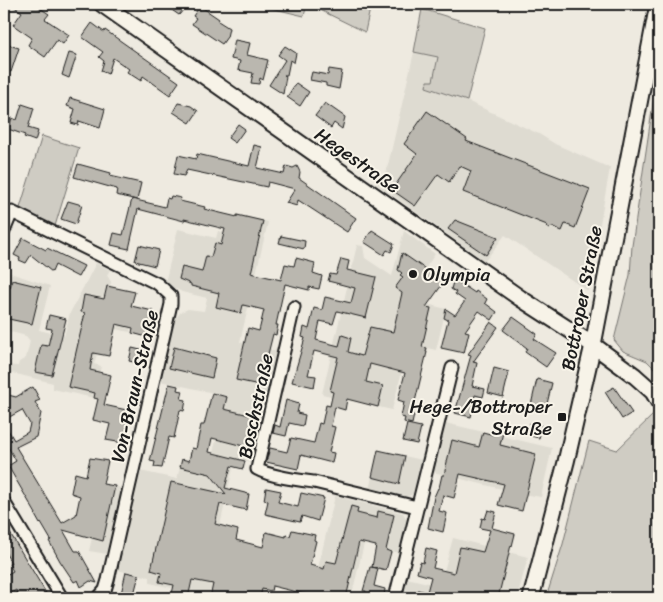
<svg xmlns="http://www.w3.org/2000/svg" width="663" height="602" font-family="Sriracha,sans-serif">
	<rect width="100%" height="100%" fill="#eeeae0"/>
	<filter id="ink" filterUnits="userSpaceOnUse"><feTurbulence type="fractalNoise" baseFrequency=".02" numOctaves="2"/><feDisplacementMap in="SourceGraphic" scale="10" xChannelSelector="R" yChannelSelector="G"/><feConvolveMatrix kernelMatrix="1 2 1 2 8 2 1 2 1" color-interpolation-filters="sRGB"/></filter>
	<g filter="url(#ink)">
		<!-- built -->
		<path fill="#dedbd1" d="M 414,52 L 438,57 L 433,81 L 426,87 L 467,101 L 539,134 L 555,144 L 610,168 L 588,291 L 505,235 L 485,261 L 377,184 L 385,178 Z
			M 237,214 L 268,222 L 240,342 L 280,352 L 254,463 L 235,459 L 214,552 L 277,568 L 272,591 L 269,591 L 267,598 L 203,598 L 203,595 L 150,583 L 150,577 L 117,570 L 140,471 L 177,479 L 182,459 L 188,460 L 191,448 L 213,453 L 227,396 L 160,381 L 174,320 L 181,312 L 188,309 L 204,311 L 207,298 L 182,292 L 165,283 L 178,229 L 216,238 L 218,231 L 232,235 Z
			M 404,231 L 435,254 L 409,293 L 412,300 L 446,309 L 436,350 L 401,342 L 403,367 L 392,410 L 322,394 L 357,245 L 363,246 L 365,258 L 392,276 Z
			M 96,263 L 110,270 L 107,275 L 111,282 L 110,286 L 135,292 L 132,305 L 136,307 L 133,328 L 131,328 L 130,332 L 115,329 L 109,356 L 97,354 L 94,364 L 101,366 L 94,398 L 53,389 L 53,383 L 4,371 L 4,365 L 18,366 L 19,362 L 26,358 L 30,341 L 26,336 L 4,330 L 4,271 L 50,286 L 39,330 L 64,336 L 70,313 Z
			M 445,423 L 552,448 L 541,497 L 522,494 L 433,472 Z
			M 378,450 L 422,460 L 413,494 L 405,498 L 369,490 Z
			M 75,473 L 82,475 L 82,479 L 122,488 L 107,554 L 89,551 L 92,538 L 87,537 L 80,515 L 76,514 L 80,496 L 71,493 Z
			M 335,496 L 403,513 L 407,520 L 399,553 L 364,544 L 351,598 L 311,598 Z
			M 453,538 L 528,557 L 517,598 L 402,598 L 407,578 L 440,586 Z"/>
		<!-- green -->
		<path fill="#cfccc3" stroke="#767470" d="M 254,4 L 307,4 L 304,16 Z
			M 308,4 L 371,4 L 365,32 Z
			M 422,9 L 485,28 L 467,101 L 426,87 L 427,81 L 433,81 L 438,57 L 414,52 Z
			M 659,63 L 659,373 L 647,361 L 623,351 L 614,340 L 630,275 L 632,246 Z
			M 42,136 L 79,148 L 55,226 L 20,208 Z
			M 654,414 L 659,426 L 659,598 L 546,598 L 563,544 L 589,441 L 617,450 Z"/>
		<!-- building -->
		<path fill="#bab7af" stroke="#1c1c1c" d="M 10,4 L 34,4 L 49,14 L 45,19 L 69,35 L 63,44 L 57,40 L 45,57 L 28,45 L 32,38 L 13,25 L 22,12 Z
			M 163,4 L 188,4 L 179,15 Z
			M 200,6 L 219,19 L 218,21 L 229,28 L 227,37 L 222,44 L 192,24 L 196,18 L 193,16 Z
			M 92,23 L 104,32 L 105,30 L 179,82 L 170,95 L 143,76 L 141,81 L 127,72 L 129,69 L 113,58 L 108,74 L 101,71 L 104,61 L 99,57 L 103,52 L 82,37 Z
			M 235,40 L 250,43 L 247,55 L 268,60 L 263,80 L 260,78 L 259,84 L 251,83 L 253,73 L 238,70 L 240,61 L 231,59 Z
			M 5,44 L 19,48 L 11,72 L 4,70 Z
			M 285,46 L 296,53 L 294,63 L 290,60 L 287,75 L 284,75 L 286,76 L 283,94 L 269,85 L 285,60 L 278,55 Z
			M 69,53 L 77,55 L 69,78 L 62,75 Z
			M 329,69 L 342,71 L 339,89 L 326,86 L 326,83 L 310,80 L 312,72 L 328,75 Z
			M 296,83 L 309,92 L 300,106 L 287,97 Z
			M 70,98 L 105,109 L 100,128 L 79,121 L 78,125 L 71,123 L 75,109 L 67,106 Z
			M 178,103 L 191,106 L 198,111 L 190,123 L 173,112 Z
			M 325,103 L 345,117 L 342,129 L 334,123 L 331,128 L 315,116 Z
			M 22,104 L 34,108 L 28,128 L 38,131 L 35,141 L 24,137 L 25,135 L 8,129 L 12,118 L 17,120 Z
			M 427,111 L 467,139 L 466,141 L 590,189 L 575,228 L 565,224 L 562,231 L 553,227 L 548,228 L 547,225 L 463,192 L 471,171 L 460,166 L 449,182 L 438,174 L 415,206 L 392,190 L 417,154 L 404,144 Z
			M 238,124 L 245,129 L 235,143 L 228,138 Z
			M 254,145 L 262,147 L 257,168 L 284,174 L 286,166 L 293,168 L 297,166 L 300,172 L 299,178 L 356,218 L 347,232 L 298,200 L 297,206 L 286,203 L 295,189 L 268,182 L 267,187 L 187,170 L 184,176 L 174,174 L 178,155 L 196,159 L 197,154 L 249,166 Z
			M 78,164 L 111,173 L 110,176 L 141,183 L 137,200 L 116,195 L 117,189 L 74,177 Z
			M 171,196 L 181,198 L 180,201 L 205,207 L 204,209 L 237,217 L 237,215 L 263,221 L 251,273 L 281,280 L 285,264 L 294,266 L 296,258 L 315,263 L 313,273 L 322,276 L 319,289 L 309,287 L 309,290 L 285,284 L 276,325 L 278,325 L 276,335 L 273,334 L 267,358 L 270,359 L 264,386 L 236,380 L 248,328 L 259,331 L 264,310 L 243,305 L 241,313 L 216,307 L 219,293 L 191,286 L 191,284 L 179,279 L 182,267 L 202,272 L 206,256 L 211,257 L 215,243 L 221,245 L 225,229 L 184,219 L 184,221 L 138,209 L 129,249 L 111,245 L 114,233 L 123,235 L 132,199 L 165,207 L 167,198 L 170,199 Z
			M 68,201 L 82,205 L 76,224 L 61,219 Z
			M 455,220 L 498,237 L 486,255 L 448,229 Z
			M 372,230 L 394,244 L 391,252 L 387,250 L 384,255 L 364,242 Z
			M 281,236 L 305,241 L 304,249 L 279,243 Z
			M 23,238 L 46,250 L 47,248 L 84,266 L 78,277 L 55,265 L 52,272 L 31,255 L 26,263 L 19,260 L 20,258 L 14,255 Z
			M 139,245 L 159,250 L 155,266 L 135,261 Z
			M 402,253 L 444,282 L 426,307 L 431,308 L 422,347 L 427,348 L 426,352 L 427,352 L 412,414 L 414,415 L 412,424 L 404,422 L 405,418 L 401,417 L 404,402 L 398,400 L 405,373 L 370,364 L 366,382 L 383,386 L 378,407 L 347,399 L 345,410 L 335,407 L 331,426 L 335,427 L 329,452 L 334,453 L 332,463 L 301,455 L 298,469 L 266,462 L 270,448 L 287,452 L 291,438 L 314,443 L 319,423 L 322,424 L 326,405 L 330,406 L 333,392 L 330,391 L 338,357 L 314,351 L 308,375 L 316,376 L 314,387 L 292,382 L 305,338 L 302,337 L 304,327 L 309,329 L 314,308 L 322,310 L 325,297 L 351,303 L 355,288 L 328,281 L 330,274 L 336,275 L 341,259 L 349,261 L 347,270 L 376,277 L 366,318 L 337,311 L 333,324 L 320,321 L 316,340 L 339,346 L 342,335 L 351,338 L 348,352 L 362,356 L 370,327 L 393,332 L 402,293 L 395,288 L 403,277 L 400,275 L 402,273 L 398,270 Z
			M 454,279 L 475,293 L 476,291 L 487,299 L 485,303 L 497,312 L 492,320 L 479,311 L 465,331 L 469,332 L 464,353 L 441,348 L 448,320 L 444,318 L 446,309 L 455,315 L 465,301 L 455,294 L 456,292 L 451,289 Z
			M 12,280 L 41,287 L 32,324 L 4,318 L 4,298 L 7,287 L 10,288 Z
			M 107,286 L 135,292 L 131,306 L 153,311 L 147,337 L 132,333 L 133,328 L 116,324 L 109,356 L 93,353 L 90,370 L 111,375 L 104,405 L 131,411 L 123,443 L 106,440 L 110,424 L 93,420 L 98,399 L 94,398 L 95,393 L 68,387 L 85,313 L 81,312 L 84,295 L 104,299 Z
			M 49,315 L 66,319 L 52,375 L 35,372 L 41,345 L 48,346 L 52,329 L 46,328 Z
			M 513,317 L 537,334 L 534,339 L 556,353 L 546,367 L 525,352 L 527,348 L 503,330 Z
			M 491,322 L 498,327 L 473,362 L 477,363 L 472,386 L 485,389 L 483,397 L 475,395 L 471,417 L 455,413 L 471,355 L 468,354 Z
			M 174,347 L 216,358 L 212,378 L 169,368 Z
			M 132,348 L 145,351 L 142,364 L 129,361 Z
			M 494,368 L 509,372 L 503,397 L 488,393 Z
			M 537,379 L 552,383 L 546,408 L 531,405 Z
			M 169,384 L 178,386 L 177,390 L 183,391 L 181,399 L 186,400 L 184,411 L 180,410 L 174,438 L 169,437 L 162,468 L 154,467 L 155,462 L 150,461 Z
			M 33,387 L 40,400 L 35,402 L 41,413 L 36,437 L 16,447 L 62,523 L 76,515 L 80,496 L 71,493 L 75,473 L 86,476 L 90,458 L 108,461 L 103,484 L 115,486 L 103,541 L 63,530 L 75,551 L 79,551 L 97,583 L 90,581 L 81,587 L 78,580 L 74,582 L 60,561 L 49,541 L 51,540 L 41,523 L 40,524 L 35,515 L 36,514 L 8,466 L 16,461 L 4,440 L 4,423 L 14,440 L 28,432 L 30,424 L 22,410 L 4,420 L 4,394 L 16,397 Z
			M 614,387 L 632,413 L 622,419 L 605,392 Z
			M 212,393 L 227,397 L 224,409 L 258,417 L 251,448 L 212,438 L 209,452 L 245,461 L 243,469 L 231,466 L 225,488 L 249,494 L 246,510 L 220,504 L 215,524 L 238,530 L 236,540 L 263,547 L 266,532 L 286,537 L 286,535 L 290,536 L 292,530 L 315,535 L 314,540 L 316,541 L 310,565 L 324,569 L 326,561 L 336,563 L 351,506 L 358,508 L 357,513 L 377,518 L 378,511 L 394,515 L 386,550 L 391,552 L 386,570 L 378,568 L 374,586 L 385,589 L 384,596 L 381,595 L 380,598 L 364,598 L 366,591 L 363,591 L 370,567 L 377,568 L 372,567 L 376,546 L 359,542 L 346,598 L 317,598 L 317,597 L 272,586 L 271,591 L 262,589 L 260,598 L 210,598 L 213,584 L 192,580 L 188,598 L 171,598 L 174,585 L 159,582 L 161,573 L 151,570 L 171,482 L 226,494 L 210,474 L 180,467 L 182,459 L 189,461 L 192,448 L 196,449 L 201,425 L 204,425 Z
			M 286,400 L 299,404 L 297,413 L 305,415 L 303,426 L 289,423 L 286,436 L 273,433 L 275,425 L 280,427 Z
			M 530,423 L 542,426 L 539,438 L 527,435 Z
			M 407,424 L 421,427 L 417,444 L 403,441 Z
			M 496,426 L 504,428 L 500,445 L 536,454 L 522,511 L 498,505 L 504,484 L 460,474 L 454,498 L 443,495 L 439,511 L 447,513 L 443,532 L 428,528 L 434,497 L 438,488 L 439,488 L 442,475 L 444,475 L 452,440 L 479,447 L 483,432 L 494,435 Z
			M 378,450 L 405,456 L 399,484 L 372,477 Z
			M 266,488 L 281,491 L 278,502 L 298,507 L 301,493 L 324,498 L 318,521 L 302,516 L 300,522 L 265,514 L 268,501 L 264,500 Z
			M 488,510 L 496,512 L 492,528 L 515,534 L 512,546 L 511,545 L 498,598 L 416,598 L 418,590 L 427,592 L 431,577 L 417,573 L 420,562 L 423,563 L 426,548 L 437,551 L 433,568 L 454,573 L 460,547 L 483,552 L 490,530 L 480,528 L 482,518 L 485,519 Z
			M 10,533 L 46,593 L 37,598 L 20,598 L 16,590 L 4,597 L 4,576 L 13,571 L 9,564 L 11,563 L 4,550 L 4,537 Z
			M 126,572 L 139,575 L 133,598 L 120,598 Z"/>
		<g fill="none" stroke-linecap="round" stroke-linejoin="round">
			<!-- street casing -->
			<g stroke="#1c1c1c" stroke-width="15">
				<path id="street" d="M 4,231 L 12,212 L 158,284 L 171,296 L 171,304 L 108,580 L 105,590 L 98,598
					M 294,307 L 257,469 C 271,477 298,480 314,482 L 417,507
					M 4,502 L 62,598
					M 395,598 L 452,368"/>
			</g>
			<!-- secondary casing -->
			<g stroke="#1c1c1c" stroke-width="19">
				<path id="secondary" d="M 102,4 L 520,298 L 593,345 L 635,376 L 653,392 L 659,402
					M 531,598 L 566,462 L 593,345 L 658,4"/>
			</g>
			<!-- street -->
			<use href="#street" stroke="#f7f3e8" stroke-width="11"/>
			<!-- secondary -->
			<use href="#secondary" stroke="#f7f3e8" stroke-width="15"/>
		</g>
	</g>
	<!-- markers -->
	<g fill="#1c1c1c" stroke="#f7f3e8" stroke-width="2">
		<circle cx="413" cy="274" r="5"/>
		<rect x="557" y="412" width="10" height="10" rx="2.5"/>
	</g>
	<g text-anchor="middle" stroke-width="4" stroke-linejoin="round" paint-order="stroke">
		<!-- street labels -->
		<g font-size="19" fill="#1c1c1c" stroke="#f7f3e8">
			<text transform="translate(358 160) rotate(35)" y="7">Hegestraße</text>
			<text transform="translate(581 298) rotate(-79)" y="7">Bottroper Straße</text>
			<text transform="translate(134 386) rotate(-77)" y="7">Von-Braun-Straße</text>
			<text transform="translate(255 406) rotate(-78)" y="7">Boschstraße</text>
		</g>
		<!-- poi labels -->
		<g font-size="19" fill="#1c1c1c" stroke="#f7f3e8" text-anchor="start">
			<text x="423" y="281">Olympia</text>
			<text x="552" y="413" text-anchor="end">Hege-/Bottroper<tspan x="552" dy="22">Straße</tspan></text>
		</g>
	</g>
	<!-- margin -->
	<rect width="663" height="602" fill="none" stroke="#f7f3e8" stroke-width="20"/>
	<rect x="10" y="10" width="643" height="582" fill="none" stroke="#1c1c1c" stroke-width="2" filter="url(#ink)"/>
</svg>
